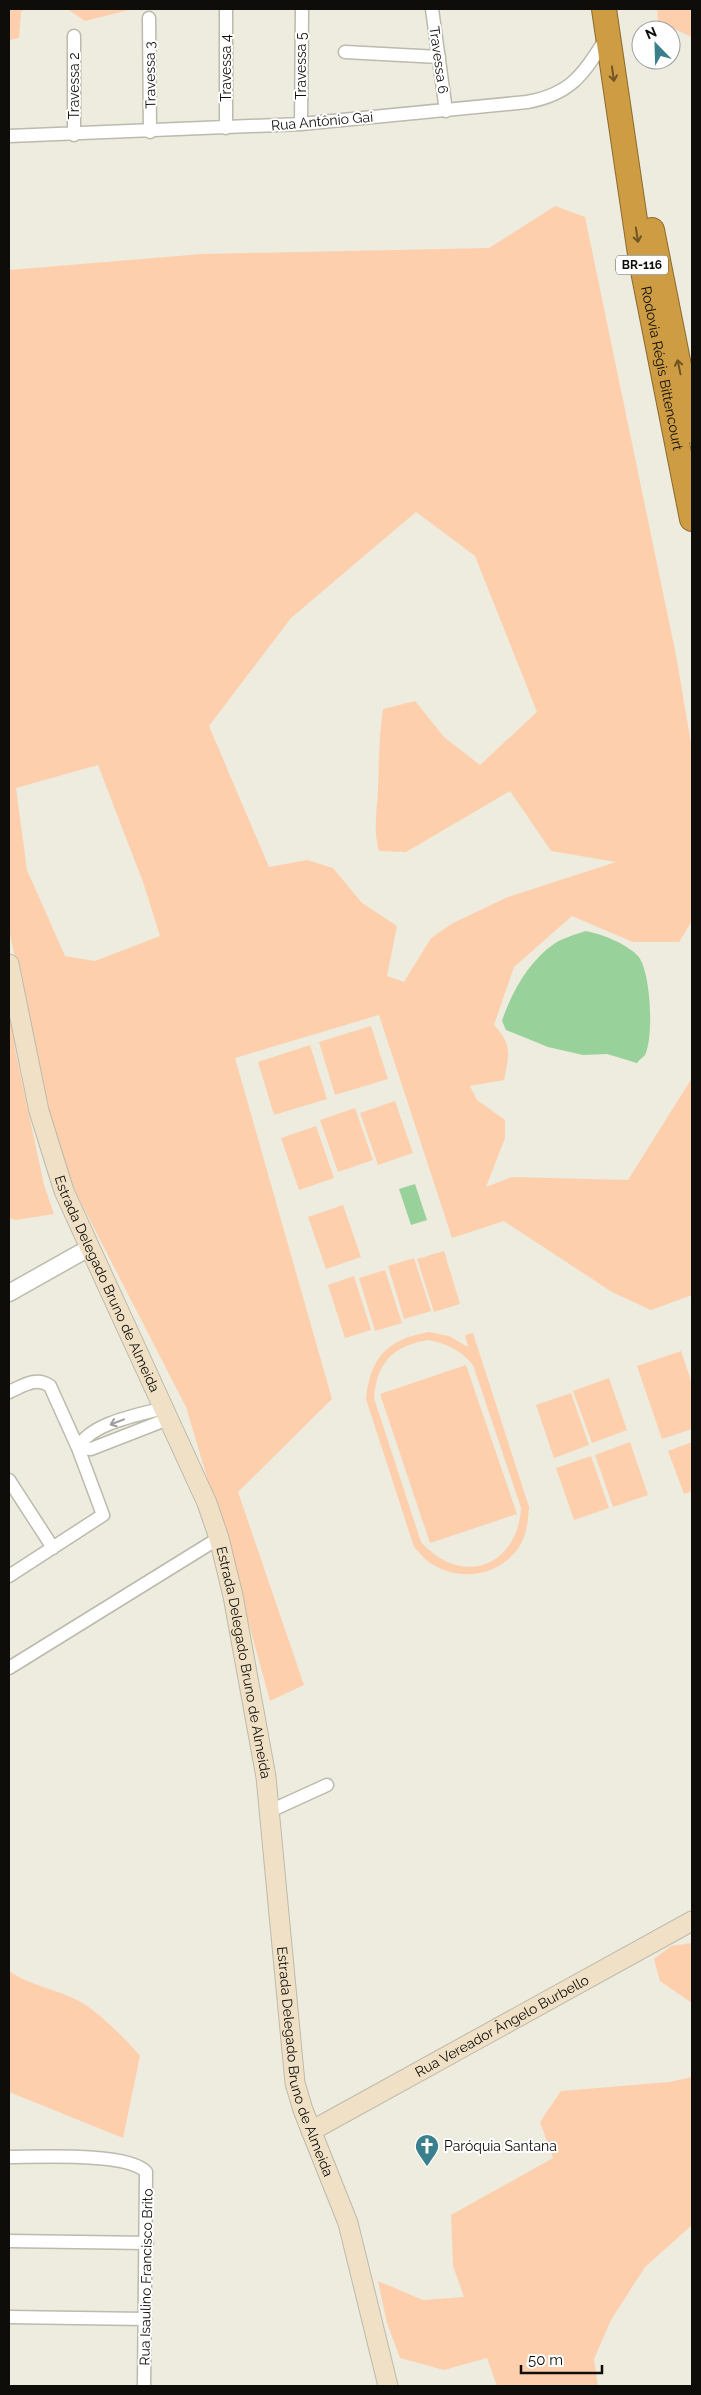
<svg xmlns="http://www.w3.org/2000/svg" width="701" height="2395" font-family="Raleway,sans-serif">
	<rect width="100%" height="100%" fill="#edecde"/>
	<!-- green -->
	<path fill="#fecfac" fill-rule="evenodd" d="M 9,9 L 24,9 L 21,12 L 19,38 L 9,40 Z
		M 67,9 L 133,9 L 85,21 Z
		M 657,9 L 692,9 L 692,37 L 658,22 Z
		M 555,206 L 585,217 L 676,655 L 692,749 L 692,921 L 679,942 L 633,942 L 572,916 L 514,967 L 494,1025 C 513,1045 509,1055 504,1080 L 470,1086 L 477,1100 L 505,1120 L 505,1138 L 486,1187 L 512,1177 L 628,1180 L 692,1078 L 692,1295 L 651,1310 L 612,1292 L 504,1221 L 452,1238 L 379,1015 L 235,1058 L 332,1399 L 238,1492 L 304,1685 L 270,1701 L 227,1544 L 186,1407 L 76,1193 L 51,1125 L 9,930 L 9,270 L 202,254 L 489,248 ZM 416,512 L 475,556 L 537,712 L 480,765 L 444,737 L 415,701 L 383,709 C 379,737 379,762 378,790 C 377,811 373,830 379,851 L 406,852 L 510,791 L 551,851 L 616,862 L 508,897 L 453,923 L 431,938 L 404,982 L 387,976 L 397,926 L 362,903 L 333,868 L 307,860 L 269,867 L 209,726 L 291,618 ZM 98,765 L 143,882 L 160,936 L 95,961 L 65,956 L 27,870 L 16,788 Z
		M 9,1000 L 15,1049 L 44,1185 L 54,1214 L 16,1220 L 9,1218 Z
		M 371,1026 L 388,1079 L 335,1095 L 319,1042 Z
		M 310,1045 L 327,1099 L 274,1115 L 258,1062 Z
		M 395,1101 L 413,1153 L 378,1165 L 360,1113 Z
		M 355,1108 L 373,1160 L 338,1172 L 320,1120 Z
		M 316,1126 L 334,1178 L 299,1190 L 281,1138 Z
		M 343,1205 L 361,1257 L 326,1269 L 308,1217 Z
		M 444,1251 L 460,1304 L 434,1312 L 417,1259 Z
		M 414,1258 L 431,1311 L 404,1319 L 388,1266 Z
		M 385,1270 L 402,1323 L 375,1331 L 359,1278 Z
		M 354,1276 L 371,1330 L 345,1338 L 328,1285 Z
		M 429,1332 L 449,1336 L 468,1347 L 465,1335 L 473,1333 L 529,1507 C 528,1521 527,1535 519,1547 C 498,1577 459,1582 430,1563 C 424,1559 419,1552 414,1547 L 366,1399 C 370,1358 387,1339 429,1332 ZM 428,1340 C 448,1344 460,1350 473,1365 L 521,1508 C 517,1568 461,1587 421,1542 L 374,1398 C 377,1362 393,1346 428,1340 Z
		M 681,1351 L 692,1384 L 692,1429 L 662,1439 L 637,1366 Z
		M 466,1365 L 517,1514 L 430,1543 L 380,1394 Z
		M 609,1378 L 627,1430 L 592,1443 L 573,1391 Z
		M 571,1393 L 589,1445 L 554,1458 L 536,1405 Z
		M 630,1442 L 648,1495 L 613,1507 L 595,1455 Z
		M 692,1442 L 692,1491 L 684,1494 L 668,1451 Z
		M 591,1456 L 609,1508 L 574,1520 L 556,1468 Z
		M 692,1943 L 692,2003 L 660,1981 L 654,1959 L 671,1946 Z
		M 9,1971 C 29,1985 51,1988 73,1998 C 94,2007 125,2038 140,2056 L 123,2138 L 9,2092 Z
		M 692,2077 L 692,2225 L 645,2267 L 611,2320 L 594,2359 L 598,2386 L 497,2386 L 487,2358 L 444,2370 L 400,2358 L 387,2323 L 378,2281 L 423,2300 L 464,2297 L 453,2266 L 451,2215 L 553,2158 L 540,2122 L 561,2091 L 669,2082 Z"/>
	<!-- water -->
	<path fill="#98d29a" d="M 586,931 C 602,934 627,944 638,956 C 651,971 654,1037 645,1055 C 643,1057 639,1060 637,1063 L 607,1054 L 583,1055 L 548,1047 L 506,1030 L 502,1021 C 511,993 529,961 554,944 C 563,938 576,934 586,931 Z
		M 415,1184 L 427,1220 L 411,1225 L 399,1189 Z"/>
	<g fill="none" stroke-linecap="round" stroke-linejoin="round">
		<!-- minor casing -->
		<g stroke="#bcbaad" stroke-width="15">
			<path id="minor" d="M 432,9 L 446,111
				M 149,18 L 150,132
				M 345,52 L 439,57
				M 301,124 L 302,9
				M 226,128 L 226,9
				M 74,135 L 74,36
				M 9,136 L 301,124 L 527,102 C 572,94 583,74 607,37
				M 9,1392 C 23,1386 36,1376 50,1386 L 78,1448 L 103,1515 L 9,1576
				M 164,1408 C 138,1415 90,1423 78,1448 L 91,1449 L 168,1419
				M 9,1480 L 53,1548
				M 9,1668 L 219,1538
				M 270,1811 L 327,1785
				M 9,2157 C 37,2157 129,2152 146,2172 L 144,2386
				M 9,2241 L 147,2243
				M 9,2317 L 145,2319"/>
		</g>
		<!-- tertiary casing -->
		<g stroke="#bcbaad" stroke-width="19">
			<path id="tertiary" d="M 9,1293 L 89,1248"/>
		</g>
		<!-- secondary casing -->
		<g stroke="#bcbaad" stroke-width="21">
			<g id="secondary">
				<path id="s1" d="M 9,964 L 39,1111 L 64,1191 L 207,1503 L 219,1538 L 233,1596 L 266,1777 L 295,2083 L 303,2110 L 348,2223 L 388,2386"/>
				<path id="s2" d="M 311,2131 L 692,1921"/>
			</g>
		</g>
		<!-- motorway casing -->
		<g stroke="#8b6a2e" stroke-width="26">
			<g id="motorway">
				<path id="s3" d="M 604,9 L 641,261 L 692,519"/>
				<path d="M 652,230 L 692,431"/>
			</g>
		</g>
		<!-- minor -->
		<use href="#minor" stroke="#fff" stroke-width="12"/>
		<!-- tertiary -->
		<use href="#tertiary" stroke="#fff" stroke-width="16"/>
		<!-- secondary -->
		<use href="#secondary" stroke="#f0e1c6" stroke-width="19"/>
		<!-- motorway -->
		<use href="#motorway" stroke="#ce9c42" stroke-width="24"/>
	</g>
	<!-- one-way arrows -->
	<defs><path id="oneway-shaft" d="M-6 0H5M1.5-3L5.5 0L1.5 3" fill="none" stroke-width="1.6" stroke-linecap="round" stroke-linejoin="round" transform="scale(1.25)"/></defs>
	<g stroke="#6e5426">
		<use href="#oneway-shaft" transform="translate(613 74) rotate(82)"/>
		<use href="#oneway-shaft" transform="translate(637 235) rotate(81)"/>
		<use href="#oneway-shaft" transform="translate(679 367) rotate(-102)"/>
	</g>
	<use stroke="#9f9e9d" href="#oneway-shaft" transform="translate(117 1422) rotate(159)"/>
	<!-- icons -->
	<defs>
		<g id="church-pin" transform="scale(1.25)"><path d="M0 17L-7.5 6A9.5 9.5 0 1 1 7.5 6Z" fill="#397f8c" stroke="#fff"/><path d="M-1.2-6h2.4v3.5h3.3v2.4h-3.3V6h-2.4V-.1h-3.3v-2.4h3.3Z" fill="#fff"/></g>
	</defs>
	<g fill-rule="evenodd">
		<use href="#church-pin" x="427" y="2146"/>
	</g>
	<g text-anchor="middle" stroke-width="4" stroke-linejoin="round" paint-order="stroke">
		<!-- shield labels -->
		<rect fill="#fff" stroke="#565653" stroke-width="1" x="616" y="255.5" width="52" height="19" rx="4"/>
		<g font-size="12" font-weight="bold" fill="#0e0d09">
			<text x="642" y="269">BR-116</text>
		</g>
		<!-- street labels -->
		<g font-size="14" fill="#0e0d09" stroke="#fff">
			<text transform="translate(439 60) rotate(82)" y="5">Travessa 6</text>
			<text transform="translate(301 66) rotate(-90)" y="5">Travessa 5</text>
			<text transform="translate(226 68) rotate(-90)" y="5">Travessa 4</text>
			<text transform="translate(150 75) rotate(-91)" y="5">Travessa 3</text>
			<text transform="translate(74 86) rotate(-90)" y="5">Travessa 2</text>
			<text transform="translate(322 121) rotate(-5)" y="5">Rua Antônio Gai</text>
			<text dy="5" stroke="none"><textPath href="#s3" startOffset="364">Rodovia Régis Bittencourt</textPath></text>
			<text dy="5" stroke="none"><textPath href="#s1" startOffset="336">Estrada Delegado Bruno de Almeida</textPath></text>
			<text dy="5" stroke="none"><textPath href="#s1" startOffset="741">Estrada Delegado Bruno de Almeida</textPath></text>
			<text dy="5" stroke="none"><textPath href="#s2" startOffset="218">Rua Vereador Ângelo Burbello</textPath></text>
			<text dy="5" stroke="none"><textPath href="#s1" startOffset="1146">Estrada Delegado Bruno de Almeida</textPath></text>
			<text transform="translate(146 2277) rotate(-89)" y="5">Rua Isaulino Francisco Brito</text>
		</g>
		<!-- poi labels -->
		<g font-size="14" fill="#0e0d09" stroke="#fff" text-anchor="start">
			<text x="444" y="2151">Paróquia Santana</text>
		</g>
	</g>
	<!-- border -->
	<rect width="701" height="2395" fill="none" stroke="#0e0d09" stroke-width="20"/>
	<!-- north arrow -->
	<g transform="translate(656 45) rotate(337)"><circle r="24" fill="#ffffff" stroke="#9f9e9d"/>
	<path d="M0-4L9 19L0 12L-9 19Z" fill="#397f8c"/>
	<text y="-8" font-size="14" font-weight="bold" text-anchor="middle" fill="#0e0d09">N</text>
	</g>
	<!-- scale -->
	<path d="M521 2365v8h81v-8" fill="none" stroke="#0e0d09" stroke-width="2.5"/>
	<text x="528" y="2365" font-size="15" fill="#0e0d09" stroke="#ffffff" stroke-width="4" paint-order="stroke">50 m</text>
</svg>
